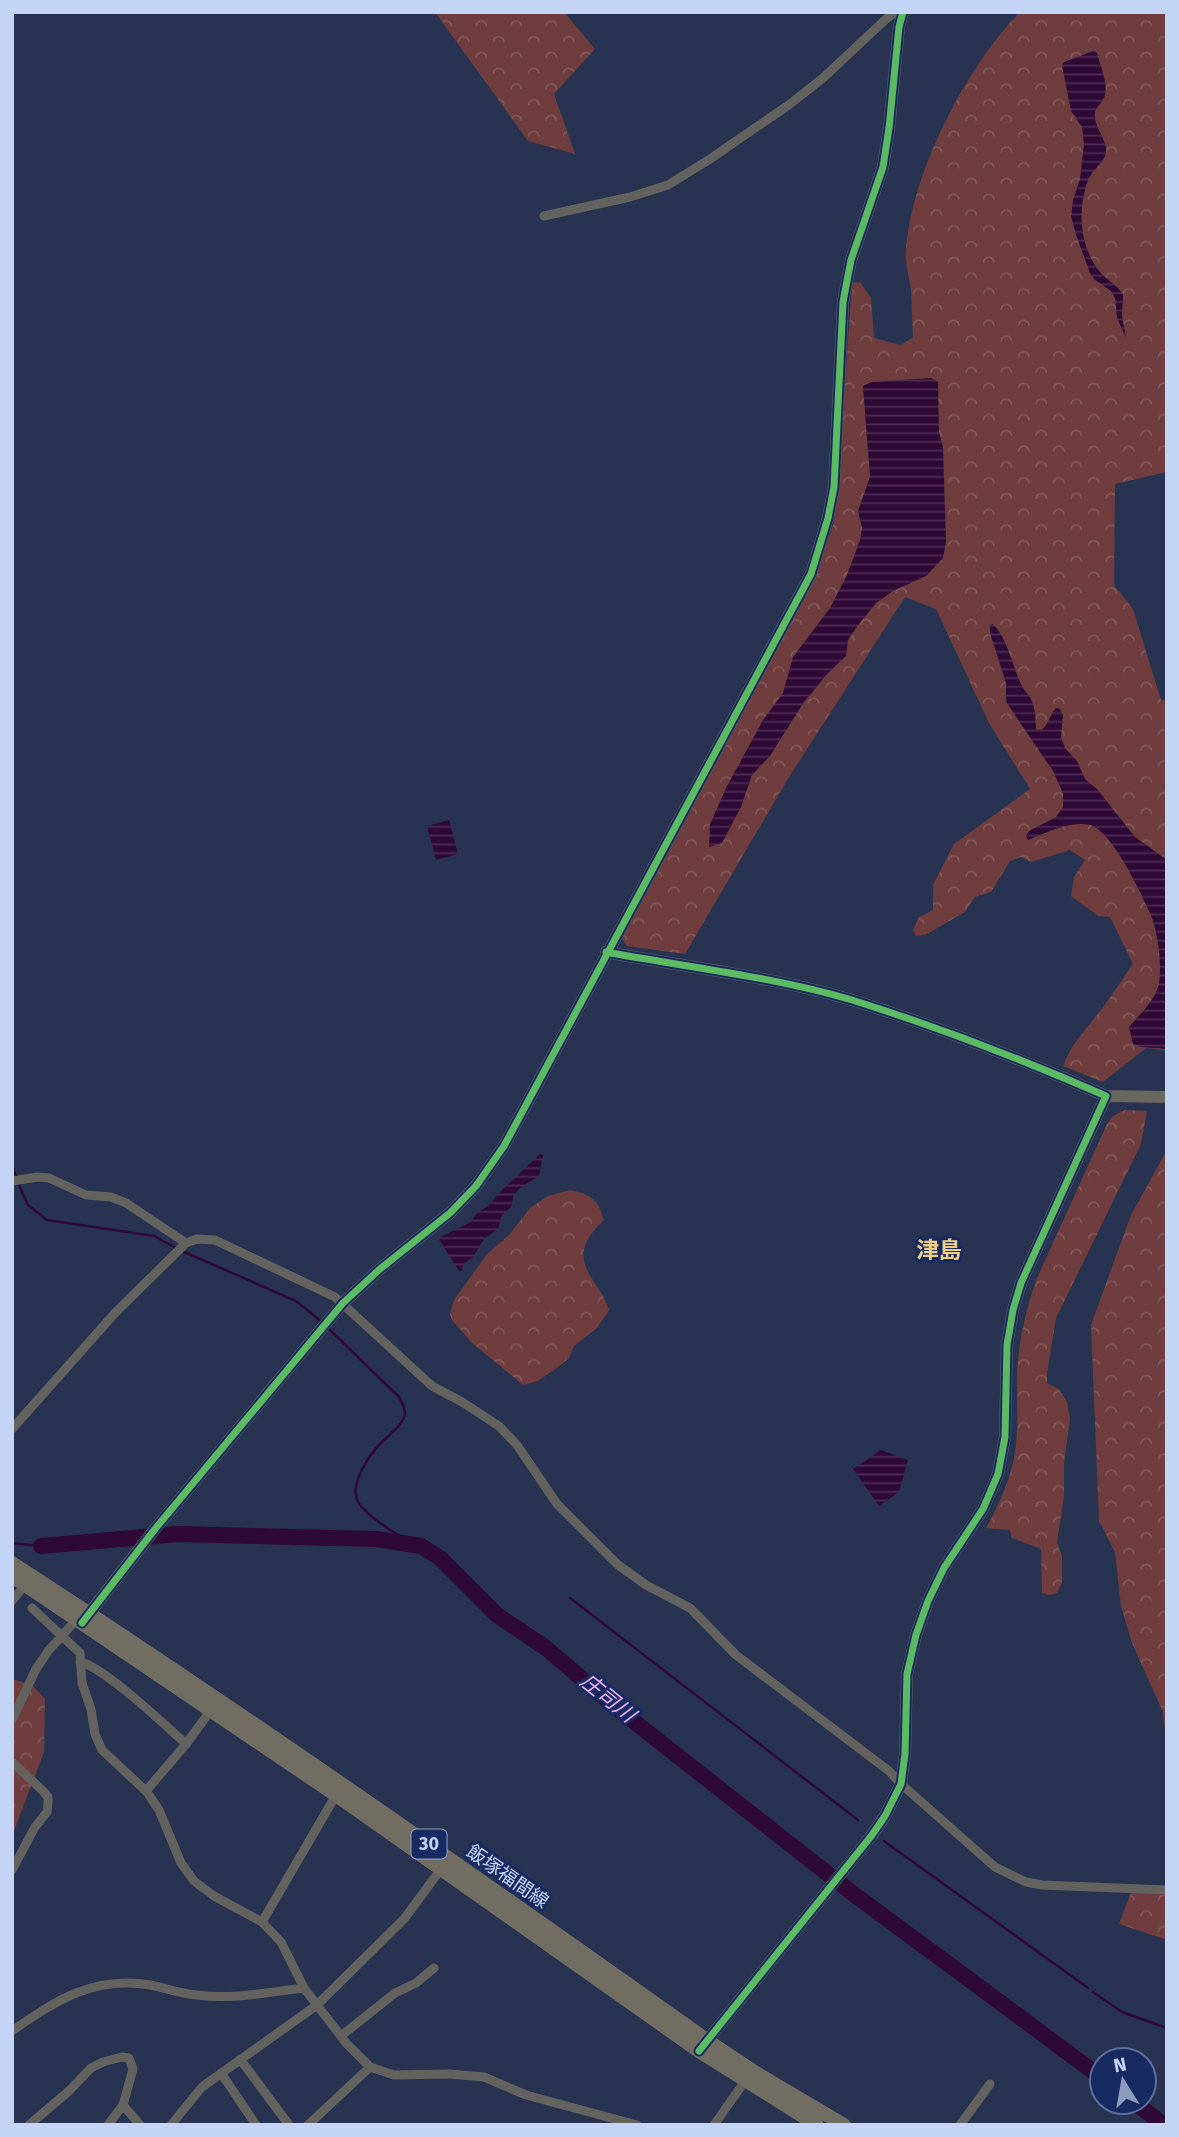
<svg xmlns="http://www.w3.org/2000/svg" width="1179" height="2137" font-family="'Fira Sans','Noto Sans JP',sans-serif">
	<defs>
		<pattern id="forest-crowns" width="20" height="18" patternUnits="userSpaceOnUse" patternTransform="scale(1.75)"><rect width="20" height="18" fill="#6f3d3d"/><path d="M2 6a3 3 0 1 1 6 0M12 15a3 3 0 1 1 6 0" fill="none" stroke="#82585a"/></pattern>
		<pattern id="water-rules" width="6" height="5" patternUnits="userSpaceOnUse" patternTransform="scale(1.75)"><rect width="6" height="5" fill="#2f0936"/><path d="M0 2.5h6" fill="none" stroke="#4c2c54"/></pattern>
	</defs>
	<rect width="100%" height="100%" fill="#283351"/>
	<!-- forest -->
	<path fill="url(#forest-crowns)" d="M 435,12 L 564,12 L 595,49 L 554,94 L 575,154 L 528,141 Z
		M 1020,12 L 1167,12 L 1167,472 L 1115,484 L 1114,585 L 1133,609 L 1161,700 L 1167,700 L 1167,1050 L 1146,1048 L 1103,1082 L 1063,1066 C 1072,1042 1089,1026 1104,1006 C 1114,992 1123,978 1133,964 L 1110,917 L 1098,916 L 1071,896 L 1074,877 L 1085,860 L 1070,850 L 1031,862 L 1021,857 L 1010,861 L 991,892 L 975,897 L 965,912 L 925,935 L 916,936 L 913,930 L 919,917 L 933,910 L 933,885 L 954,844 L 1030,789 L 989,723 L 936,609 L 905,597 L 789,777 L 685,954 L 627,946 L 622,939 L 815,578 L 834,522 L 838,487 L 852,283 L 860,282 L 871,298 L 874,338 L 901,345 L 913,337 C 912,321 912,305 911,289 C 909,277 905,263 906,251 C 911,174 966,67 1020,12 Z
		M 1125,1110 L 1147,1111 L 1141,1144 L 1056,1318 L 1047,1373 L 1047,1383 L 1059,1389 L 1067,1402 L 1070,1419 L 1064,1463 L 1064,1497 L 1057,1542 L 1062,1556 L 1062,1582 L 1057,1593 L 1049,1595 L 1042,1593 L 1041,1549 L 1012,1538 L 1010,1530 L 986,1528 C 998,1506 1009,1483 1014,1458 C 1019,1433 1017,1408 1017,1383 C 1017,1346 1025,1312 1037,1278 L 1107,1124 L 1113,1116 Z
		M 1167,1150 L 1167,1753 L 1163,1712 L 1132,1643 L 1121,1606 L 1115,1552 L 1099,1521 L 1091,1325 L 1131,1215 Z
		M 570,1190 C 592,1195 597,1198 604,1220 C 598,1226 589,1235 586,1243 C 575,1269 604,1288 609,1310 L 597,1328 L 574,1346 L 569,1358 L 562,1364 L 538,1381 L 523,1385 L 471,1342 L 452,1320 L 450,1314 L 454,1300 L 487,1254 L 509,1235 L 530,1208 L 548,1196 Z
		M 12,1679 L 32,1685 L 45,1699 L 44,1752 L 12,1836 Z
		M 1131,1892 L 1167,1894 L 1167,1940 L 1119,1924 Z"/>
	<!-- water -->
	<path fill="url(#water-rules)" d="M 1093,51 L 1097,53 C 1100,65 1108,82 1105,95 C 1103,104 1093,107 1095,118 C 1096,129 1108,142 1106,153 C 1104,163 1092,170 1088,180 C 1078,209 1079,241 1096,267 C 1103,278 1115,283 1123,294 L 1122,316 L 1126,338 L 1117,318 L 1115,298 L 1111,291 L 1094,279 L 1090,273 L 1076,235 L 1071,216 L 1073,200 L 1080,179 L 1084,144 L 1082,127 L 1071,111 L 1062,66 L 1064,62 Z
		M 931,378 L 938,382 L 939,432 L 943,447 L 946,542 L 943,558 L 926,576 L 893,591 L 876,603 L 858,625 L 848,640 L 846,656 L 828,673 L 804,702 L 770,756 L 752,775 L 741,807 L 722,843 L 709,847 L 710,824 L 727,786 L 763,720 L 783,693 L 793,657 L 830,608 L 847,575 L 860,540 L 862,528 L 858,511 L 870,477 L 863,386 L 871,382 Z
		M 993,624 C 1009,641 1011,663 1021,684 C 1023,689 1027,693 1030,697 C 1035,707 1036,718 1036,729 L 1041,730 C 1049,725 1049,715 1056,708 L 1060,709 L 1063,715 L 1061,737 L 1065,748 L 1077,761 L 1085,779 L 1097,789 L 1135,837 L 1167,860 L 1167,1049 L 1141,1047 L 1133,1044 L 1129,1027 C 1141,1013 1155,1001 1159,983 C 1162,963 1158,932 1150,913 C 1141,893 1112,831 1090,825 C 1071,820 1045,833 1028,840 L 1026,836 L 1029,831 L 1056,817 L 1063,807 L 1063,793 L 1053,771 L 1006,702 L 1006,683 L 990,633 L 990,625 Z
		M 449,820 L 458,854 L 436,860 L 427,826 Z
		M 540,1154 L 543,1155 L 539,1176 L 520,1188 L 514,1195 L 511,1207 L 502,1215 L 498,1229 L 484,1239 L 473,1257 L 463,1264 L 462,1271 L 459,1271 L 438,1238 L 471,1222 L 477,1213 L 489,1205 L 498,1194 Z
		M 881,1450 L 908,1460 L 899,1492 L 879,1506 L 853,1469 Z"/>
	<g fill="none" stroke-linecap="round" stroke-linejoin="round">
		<!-- stream -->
		<path stroke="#2f0936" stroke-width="2.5" d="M 12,1166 L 16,1176
			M 18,1183 L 28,1205 L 47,1220 L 154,1236 L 176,1248
			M 182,1251 L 296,1301 L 322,1322
			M 329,1329 L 399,1397 C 402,1402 405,1407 405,1413 C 404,1425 389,1434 381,1443 C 369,1455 349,1484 358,1502 C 365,1515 397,1534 410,1543
			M 12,1543 L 41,1546
			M 570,1598 L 858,1820
			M 884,1841 L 1088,1988
			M 1093,1992 L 1122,2012 L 1167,2028"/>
		<!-- river -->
		<path stroke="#2f0936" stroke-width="16" d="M 41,1546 L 178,1534 L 376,1539 L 421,1546 L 440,1558 L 497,1615 L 546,1648 L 613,1705 L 847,1889 L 1102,2078
			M 1134,2102 L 1164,2125"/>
		<!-- street -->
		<path stroke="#64625f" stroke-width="9" d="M 544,216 L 630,197 L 668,185 L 710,159 L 790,104 L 823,78 L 885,20 L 895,12
			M 12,1181 L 38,1177 L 49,1178 L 86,1195 L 111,1197 L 126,1203 L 186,1243
			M 12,1429 L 115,1313 L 186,1243 L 197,1239 L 215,1240 L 335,1297 L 432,1386 L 462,1402 L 499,1426 L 517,1445 L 557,1504 L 617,1564 L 646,1585 L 690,1608 L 736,1655 L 889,1771 L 901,1784 L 995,1867 L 1026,1882 L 1042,1885 L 1167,1890
			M 12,1601 L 25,1585
			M 32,1608 L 80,1653 L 82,1683 L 91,1709 L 95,1734 L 102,1750 L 147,1792 L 159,1810 L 181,1863 L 194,1881 L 214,1896 L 262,1922 L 281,1942 L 304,1988 L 347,2044 L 370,2067 L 394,2075 L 449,2074 L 484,2077 L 526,2095 L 637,2125
			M 80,1662 C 104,1667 165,1725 186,1744
			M 12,1720 L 36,1669 L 49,1650 L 77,1619
			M 12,1762 L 43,1791 L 48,1797 L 48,1804 L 47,1812 L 35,1827 L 12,1870
			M 146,1791 L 186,1744 L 211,1710
			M 262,1922 L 336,1795
			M 12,2031 C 55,2001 94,1975 150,1985 C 166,1988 181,1994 197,1995 C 232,2000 269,1992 304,1988
			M 341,2036 L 395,1993 L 416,1983 L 434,1968
			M 240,2059 L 289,2125
			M 221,2073 L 256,2125
			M 29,2125 L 69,2091 L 91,2068 L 103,2062 L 122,2057 L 129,2058 L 133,2069 L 123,2105 L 140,2125
			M 108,2125 L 123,2105
			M 171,2125 L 202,2087 L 317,2005 L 404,1919 L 441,1869
			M 308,2125 L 370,2067
			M 714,2125 L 745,2081
			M 960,2125 L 990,2084"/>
		<!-- secondary -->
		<path stroke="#69665e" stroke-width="12" d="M 606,952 C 686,967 775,977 852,1000 C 938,1027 1024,1060 1106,1096 L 1021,1283 L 1013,1310 L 1007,1345 L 1005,1437 L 998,1474 L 983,1509 L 944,1568 L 928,1601 L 916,1635 L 907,1674 L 905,1754 L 901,1784 L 885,1816 L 872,1835 L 703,2046
			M 1106,1096 L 1167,1097
			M 84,1620 L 155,1529 L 343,1303 L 380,1269 L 450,1213 L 476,1186 L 504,1146 L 811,574 L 828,518 L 834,487 L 843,302 L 851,260 L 883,167 L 889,128 L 899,27 L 903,12"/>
		<!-- primary -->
		<path stroke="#726d63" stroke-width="14" d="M 12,1563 C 248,1716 478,1878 708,2041 L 756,2073 L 844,2125
			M 12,1576 L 336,1795 L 699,2051 L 817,2125"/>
		<!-- cycleway casing -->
		<g stroke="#172b62" stroke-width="11">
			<path id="cycleway" d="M 606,952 C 686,967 775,977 852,1000 C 938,1027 1024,1060 1106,1096 L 1021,1283 L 1013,1310 L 1007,1345 L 1005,1437 L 998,1474 L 983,1509 L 944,1568 L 928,1601 L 916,1635 L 907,1674 L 905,1754 L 901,1784 L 885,1816 L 872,1835 L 699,2051
				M 82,1623 L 155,1529 L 343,1303 L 380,1269 L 450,1213 L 476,1186 L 504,1146 L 811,574 L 828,518 L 834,487 L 843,302 L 851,260 L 883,167 L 889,128 L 899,27 L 903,12"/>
		</g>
		<!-- cycleway -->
		<use href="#cycleway" stroke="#5cba63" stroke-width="7"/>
	</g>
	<g text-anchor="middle" stroke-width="6" stroke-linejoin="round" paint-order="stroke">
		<!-- shield labels -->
		<rect fill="#172b62" stroke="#90a1ca" stroke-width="2" x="411.5" y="1829.5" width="35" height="29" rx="5"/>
		<g font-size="18" font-weight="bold" fill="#c4d4f6">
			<text x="429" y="1850">30</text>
		</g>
		<!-- street labels -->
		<g font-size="19" fill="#c4d4f6" stroke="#172b62">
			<text transform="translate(508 1876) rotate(35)" y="7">飯塚福間線</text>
		</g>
		<!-- water labels -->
		<g font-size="21" font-style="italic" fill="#f4b1f6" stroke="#172b62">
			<text transform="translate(608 1698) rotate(39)" y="7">庄司川</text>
		</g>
		<!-- quarter labels -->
		<g font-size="23" font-weight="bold" fill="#f0ce84" stroke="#172b62">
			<text x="939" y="1258">津島</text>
		</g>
	</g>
	<!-- border -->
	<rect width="1179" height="2137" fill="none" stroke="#c4d4f6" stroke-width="28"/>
	<!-- north arrow -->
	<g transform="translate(1123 2081) rotate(349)"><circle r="33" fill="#172b62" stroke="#5c6f9d" stroke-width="2"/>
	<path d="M0-5L12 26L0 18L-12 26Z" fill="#8d9cbc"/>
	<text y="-10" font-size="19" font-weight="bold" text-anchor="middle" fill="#c4d4f6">N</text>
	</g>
</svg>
